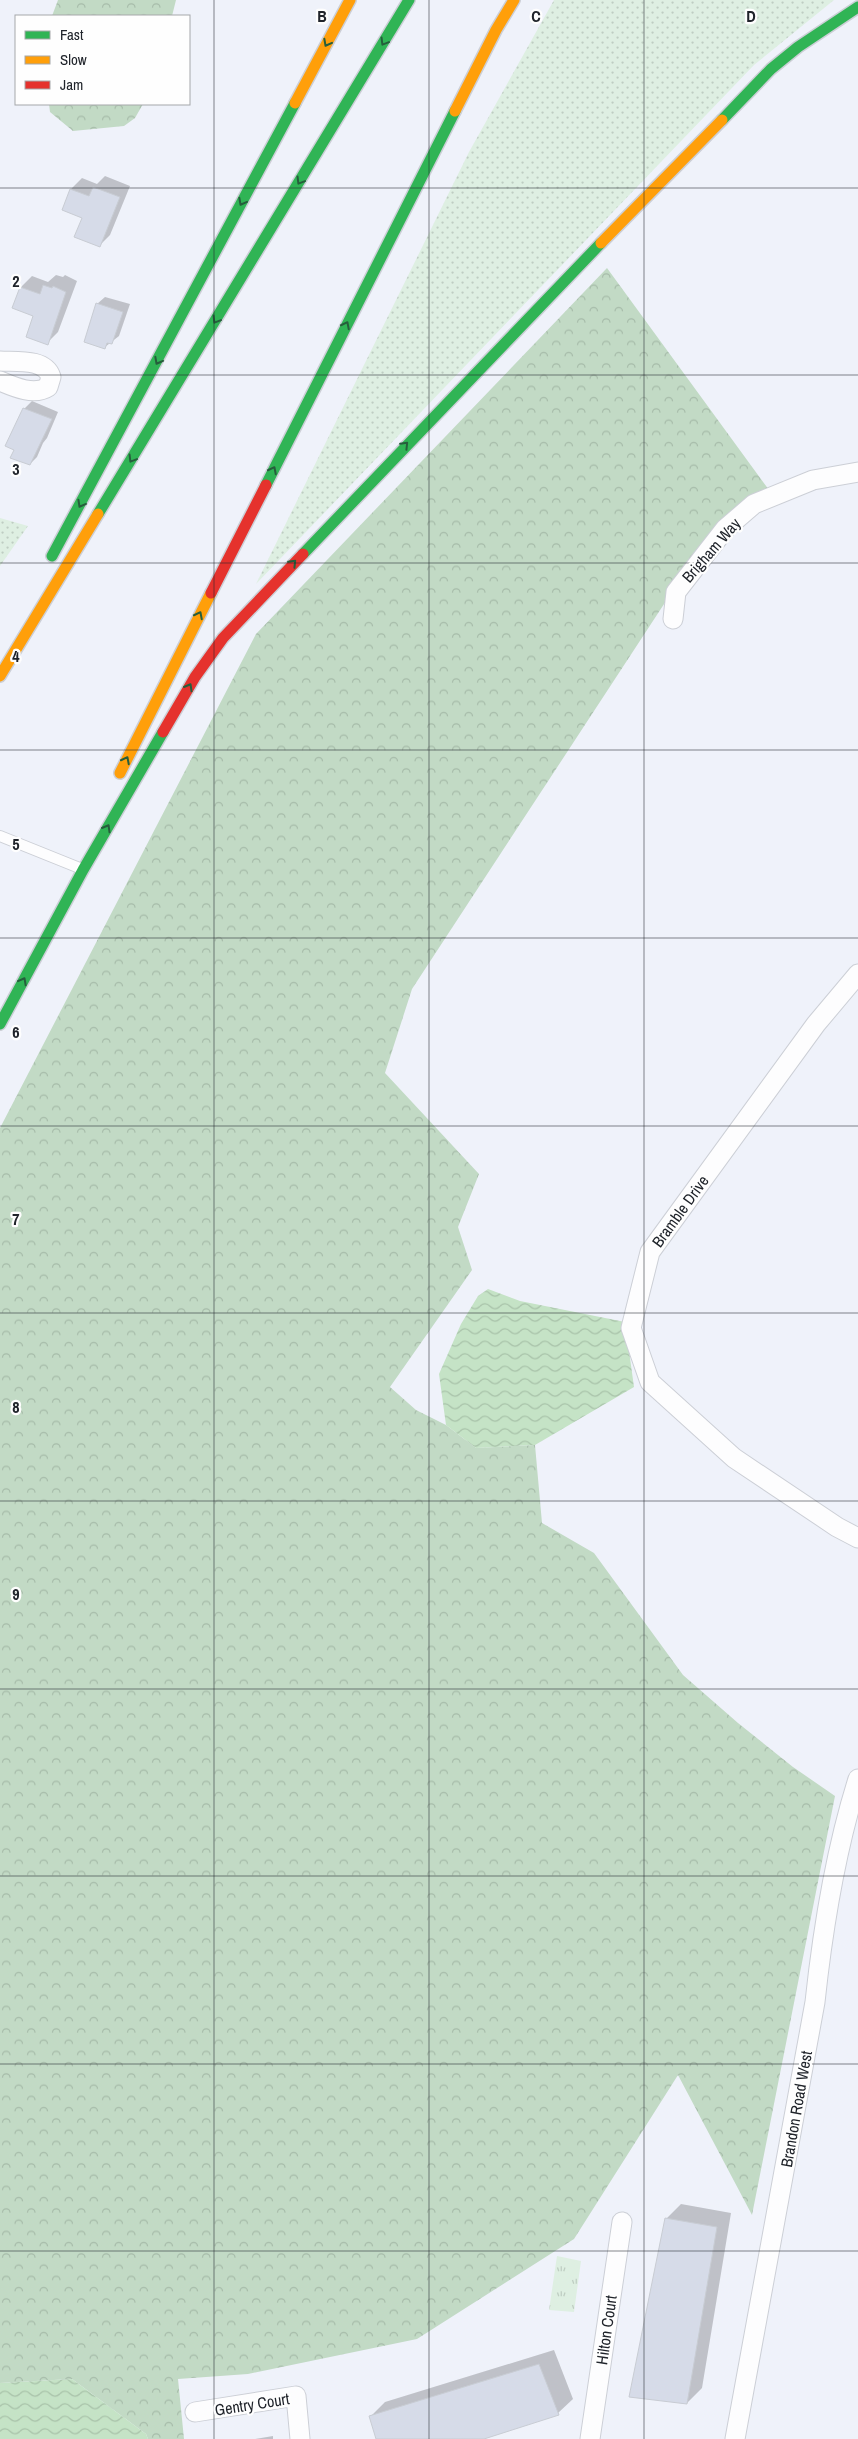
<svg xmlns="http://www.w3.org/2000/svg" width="858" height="2439" font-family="'Archivo Narrow',sans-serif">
	<defs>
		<pattern id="grass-dots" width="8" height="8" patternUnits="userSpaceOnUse" patternTransform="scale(1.25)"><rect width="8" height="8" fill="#deefe2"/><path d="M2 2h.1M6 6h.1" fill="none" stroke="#becdc2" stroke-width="1.8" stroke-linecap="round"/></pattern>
		<pattern id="forest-crowns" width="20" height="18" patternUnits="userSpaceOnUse" patternTransform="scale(1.25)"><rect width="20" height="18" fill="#c2dac5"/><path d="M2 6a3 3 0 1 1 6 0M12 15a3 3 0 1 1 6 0" fill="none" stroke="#a6bba9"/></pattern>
		<pattern id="park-tufts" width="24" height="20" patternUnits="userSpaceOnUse" patternTransform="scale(1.25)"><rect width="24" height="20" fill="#deefe2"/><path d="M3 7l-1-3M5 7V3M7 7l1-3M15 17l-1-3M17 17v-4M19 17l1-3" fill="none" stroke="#becdc2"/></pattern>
		<pattern id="water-waves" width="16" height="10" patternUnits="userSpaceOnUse" patternTransform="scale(1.25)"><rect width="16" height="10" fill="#c5e3c6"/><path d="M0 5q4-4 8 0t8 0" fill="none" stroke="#a9c3aa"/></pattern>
	</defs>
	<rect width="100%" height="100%" fill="#eff2fa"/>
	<!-- grass -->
	<path fill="url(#grass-dots)" d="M 554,0 L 834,0 L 754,65 L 256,584 L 469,152 Z
		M 0,518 L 28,526 L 0,566 Z"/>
	<!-- forest -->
	<path fill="url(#forest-crowns)" d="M 58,0 L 176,0 L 172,16 L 52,16 Z
		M 49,104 L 143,104 L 135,118 L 124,126 L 73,131 L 50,112 Z
		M 607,268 L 769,490 L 704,543 L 412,989 L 385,1073 L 479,1174 L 458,1227 L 472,1270 L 390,1387 L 416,1410 L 446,1425 L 476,1448 L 535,1445 L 542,1523 L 594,1553 L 683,1675 L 738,1723 L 793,1767 L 835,1796 L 752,2215 L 678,2075 L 574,2239 L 417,2339 L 248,2374 L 178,2379 L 184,2439 L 148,2439 L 146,2434 L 72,2379 L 0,2383 L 0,1128 L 256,634 Z"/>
	<!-- park -->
	<path fill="url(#park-tufts)" d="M 557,2256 L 581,2261 L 574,2312 L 549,2310 Z"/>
	<!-- water -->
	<path fill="url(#water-waves)" d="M 488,1289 L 520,1301 L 625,1322 L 634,1387 L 535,1445 L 476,1448 L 446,1425 L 439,1374 L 461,1324 L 478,1296 Z
		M 72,2379 L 146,2434 L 148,2439 L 0,2439 L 0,2383 Z"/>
	<!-- shadow -->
	<path fill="#0003" d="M 105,176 L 130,186 L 110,235 L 99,246 L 84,218 L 63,209 L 71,189 L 82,178 L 97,184 Z
		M 56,275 L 63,277 L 65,275 L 77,281 L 58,332 L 47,343 L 21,287 L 32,276 L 48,282 Z
		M 105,297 L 130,304 L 119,336 L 105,347 L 97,304 Z
		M 32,401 L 58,412 L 47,438 L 43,443 L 37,457 L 30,464 L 15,449 L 7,445 L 25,408 Z
		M 681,2204 L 731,2213 L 702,2388 L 687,2403 L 666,2219 Z
		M 554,2350 L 573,2399 L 558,2413 L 480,2439 L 377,2439 L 370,2417 L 385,2402 Z
		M 273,2436 L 273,2439 L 255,2439 Z"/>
	<!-- building -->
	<path fill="#d6dbe8" stroke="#c8ccd3" d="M 93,187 L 120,197 L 100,247 L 74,237 L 82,218 L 62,210 L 70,189 L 89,196 Z
		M 43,285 L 52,288 L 53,286 L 66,292 L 48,345 L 26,337 L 33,316 L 12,308 L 20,287 L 40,294 Z
		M 96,303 L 123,312 L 112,344 L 107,343 L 105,349 L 84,342 Z
		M 23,408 L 52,419 L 30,465 L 10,458 L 14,450 L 5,446 Z
		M 665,2218 L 717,2227 L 687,2404 L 629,2397 Z
		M 539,2364 L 559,2415 L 484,2439 L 376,2439 L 369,2416 Z"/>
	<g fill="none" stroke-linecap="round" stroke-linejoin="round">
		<!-- lane casing -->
		<g stroke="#cccfd6" stroke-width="12">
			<path id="lane" d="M 0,836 L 82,869"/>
		</g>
		<!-- street casing -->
		<g stroke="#cccfd6" stroke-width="21">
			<path id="street" d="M 0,361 C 16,362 45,358 51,377 L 48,387 C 34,396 14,387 0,381
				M 673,619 L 676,592 L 725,529 L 754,504 L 813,480 L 858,472
				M 858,974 L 816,1024 L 650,1252 L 631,1328 L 650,1382 L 734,1458 L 837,1527 L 858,1538
				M 195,2412 L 296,2396 L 300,2439
				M 590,2439 L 622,2222
				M 735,2439 L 815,2002 C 823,1927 835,1852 858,1779"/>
		</g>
		<!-- fast casing -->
		<g stroke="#cccfd6" stroke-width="14">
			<path id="fast" d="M 722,120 L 771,69 L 798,47 L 858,7
				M 266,485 L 455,111
				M 98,514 L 409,0
				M 303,554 L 601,243
				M 52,556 L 295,103
				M 0,1024 L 83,870 L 163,732"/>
		</g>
		<!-- slow casing -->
		<g stroke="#cccfd6" stroke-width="14">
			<path id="slow" d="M 295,103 L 350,0
				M 455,111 L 496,30 L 514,0
				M 601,243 L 722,120
				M 0,676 L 98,514
				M 120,773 L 211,593"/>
		</g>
		<!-- jam casing -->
		<g stroke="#cccfd6" stroke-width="14">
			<path id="jam" d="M 211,593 L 266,485
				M 163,732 L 195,677 L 223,638 L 303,554"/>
		</g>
		<!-- lane -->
		<use href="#lane" stroke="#fdfdfe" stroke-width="10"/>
		<!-- street -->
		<use href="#street" stroke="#fdfdfe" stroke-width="19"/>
		<!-- fast -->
		<use href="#fast" stroke="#30b455" stroke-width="11"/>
		<!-- slow -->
		<use href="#slow" stroke="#ff9f0a" stroke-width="11"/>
		<!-- jam -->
		<use href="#jam" stroke="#e5322d" stroke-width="11"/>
	</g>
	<!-- one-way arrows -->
	<defs><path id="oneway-chevron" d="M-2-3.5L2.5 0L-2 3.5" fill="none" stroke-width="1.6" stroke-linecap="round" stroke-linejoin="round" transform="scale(1.25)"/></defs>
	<g stroke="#265e3c">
		<use href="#oneway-chevron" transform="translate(384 42) rotate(121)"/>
		<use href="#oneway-chevron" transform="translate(327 43) rotate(118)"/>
		<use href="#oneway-chevron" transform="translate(300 181) rotate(121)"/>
		<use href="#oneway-chevron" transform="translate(242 202) rotate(118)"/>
		<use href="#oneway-chevron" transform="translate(216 320) rotate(121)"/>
		<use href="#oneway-chevron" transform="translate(346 325) rotate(-63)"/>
		<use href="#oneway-chevron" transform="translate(158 361) rotate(118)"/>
		<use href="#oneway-chevron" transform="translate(405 445) rotate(-46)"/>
		<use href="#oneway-chevron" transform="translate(132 459) rotate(121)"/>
		<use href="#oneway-chevron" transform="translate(273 470) rotate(-63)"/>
		<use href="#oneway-chevron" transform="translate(81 504) rotate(119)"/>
		<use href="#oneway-chevron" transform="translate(293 563) rotate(-46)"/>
		<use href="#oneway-chevron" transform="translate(199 615) rotate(-63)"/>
		<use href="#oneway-chevron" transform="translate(189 687) rotate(-60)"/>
		<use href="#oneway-chevron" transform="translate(126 760) rotate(-63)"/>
		<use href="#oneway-chevron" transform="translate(107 828) rotate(-60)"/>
		<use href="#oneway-chevron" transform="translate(23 981) rotate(-62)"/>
	</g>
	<!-- grid -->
	<path fill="none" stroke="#20242b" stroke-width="1" stroke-opacity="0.55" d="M 214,0 L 214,2439M 429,0 L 429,2439M 644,0 L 644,2439M 0,188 L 858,188M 0,375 L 858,375M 0,563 L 858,563M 0,750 L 858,750M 0,938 L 858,938M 0,1126 L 858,1126M 0,1313 L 858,1313M 0,1501 L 858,1501M 0,1689 L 858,1689M 0,1876 L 858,1876M 0,2064 L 858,2064M 0,2251 L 858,2251"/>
	<g text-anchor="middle" stroke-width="4.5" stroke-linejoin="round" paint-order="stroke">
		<!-- street labels -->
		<g font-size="16" fill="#20242b" stroke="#fefefe">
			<text transform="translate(711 550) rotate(-49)" y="6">Brigham Way</text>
			<text transform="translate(680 1211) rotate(-54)" y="6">Bramble Drive</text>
			<text transform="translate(796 2109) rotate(-80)" y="6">Brandon Road West</text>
			<text transform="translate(606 2330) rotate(-82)" y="6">Hilton Court</text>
			<text transform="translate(252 2404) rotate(-9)" y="6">Gentry Court</text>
		</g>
	</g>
	<g font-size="16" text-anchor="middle" font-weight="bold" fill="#20242b" stroke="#fefefe" stroke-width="4.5" stroke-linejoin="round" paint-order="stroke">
		<text x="322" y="22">B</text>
		<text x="536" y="22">C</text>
		<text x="751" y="22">D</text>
		<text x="16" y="287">2</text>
		<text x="16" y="475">3</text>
		<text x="16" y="662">4</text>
		<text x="16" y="850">5</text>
		<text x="16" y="1038">6</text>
		<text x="16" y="1225">7</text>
		<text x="16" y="1413">8</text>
		<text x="16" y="1600">9</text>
	</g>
	<!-- legend -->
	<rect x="15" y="15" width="175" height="90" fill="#fefefe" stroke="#a5a7aa"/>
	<rect x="25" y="31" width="25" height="8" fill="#30b455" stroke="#a5a7aa"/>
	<text x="60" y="40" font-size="15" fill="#20242b">Fast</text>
	<rect x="25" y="56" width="25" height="8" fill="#ff9f0a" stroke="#a5a7aa"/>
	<text x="60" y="65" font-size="15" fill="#20242b">Slow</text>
	<rect x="25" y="81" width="25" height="8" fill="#e5322d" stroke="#a5a7aa"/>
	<text x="60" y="90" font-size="15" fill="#20242b">Jam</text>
</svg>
